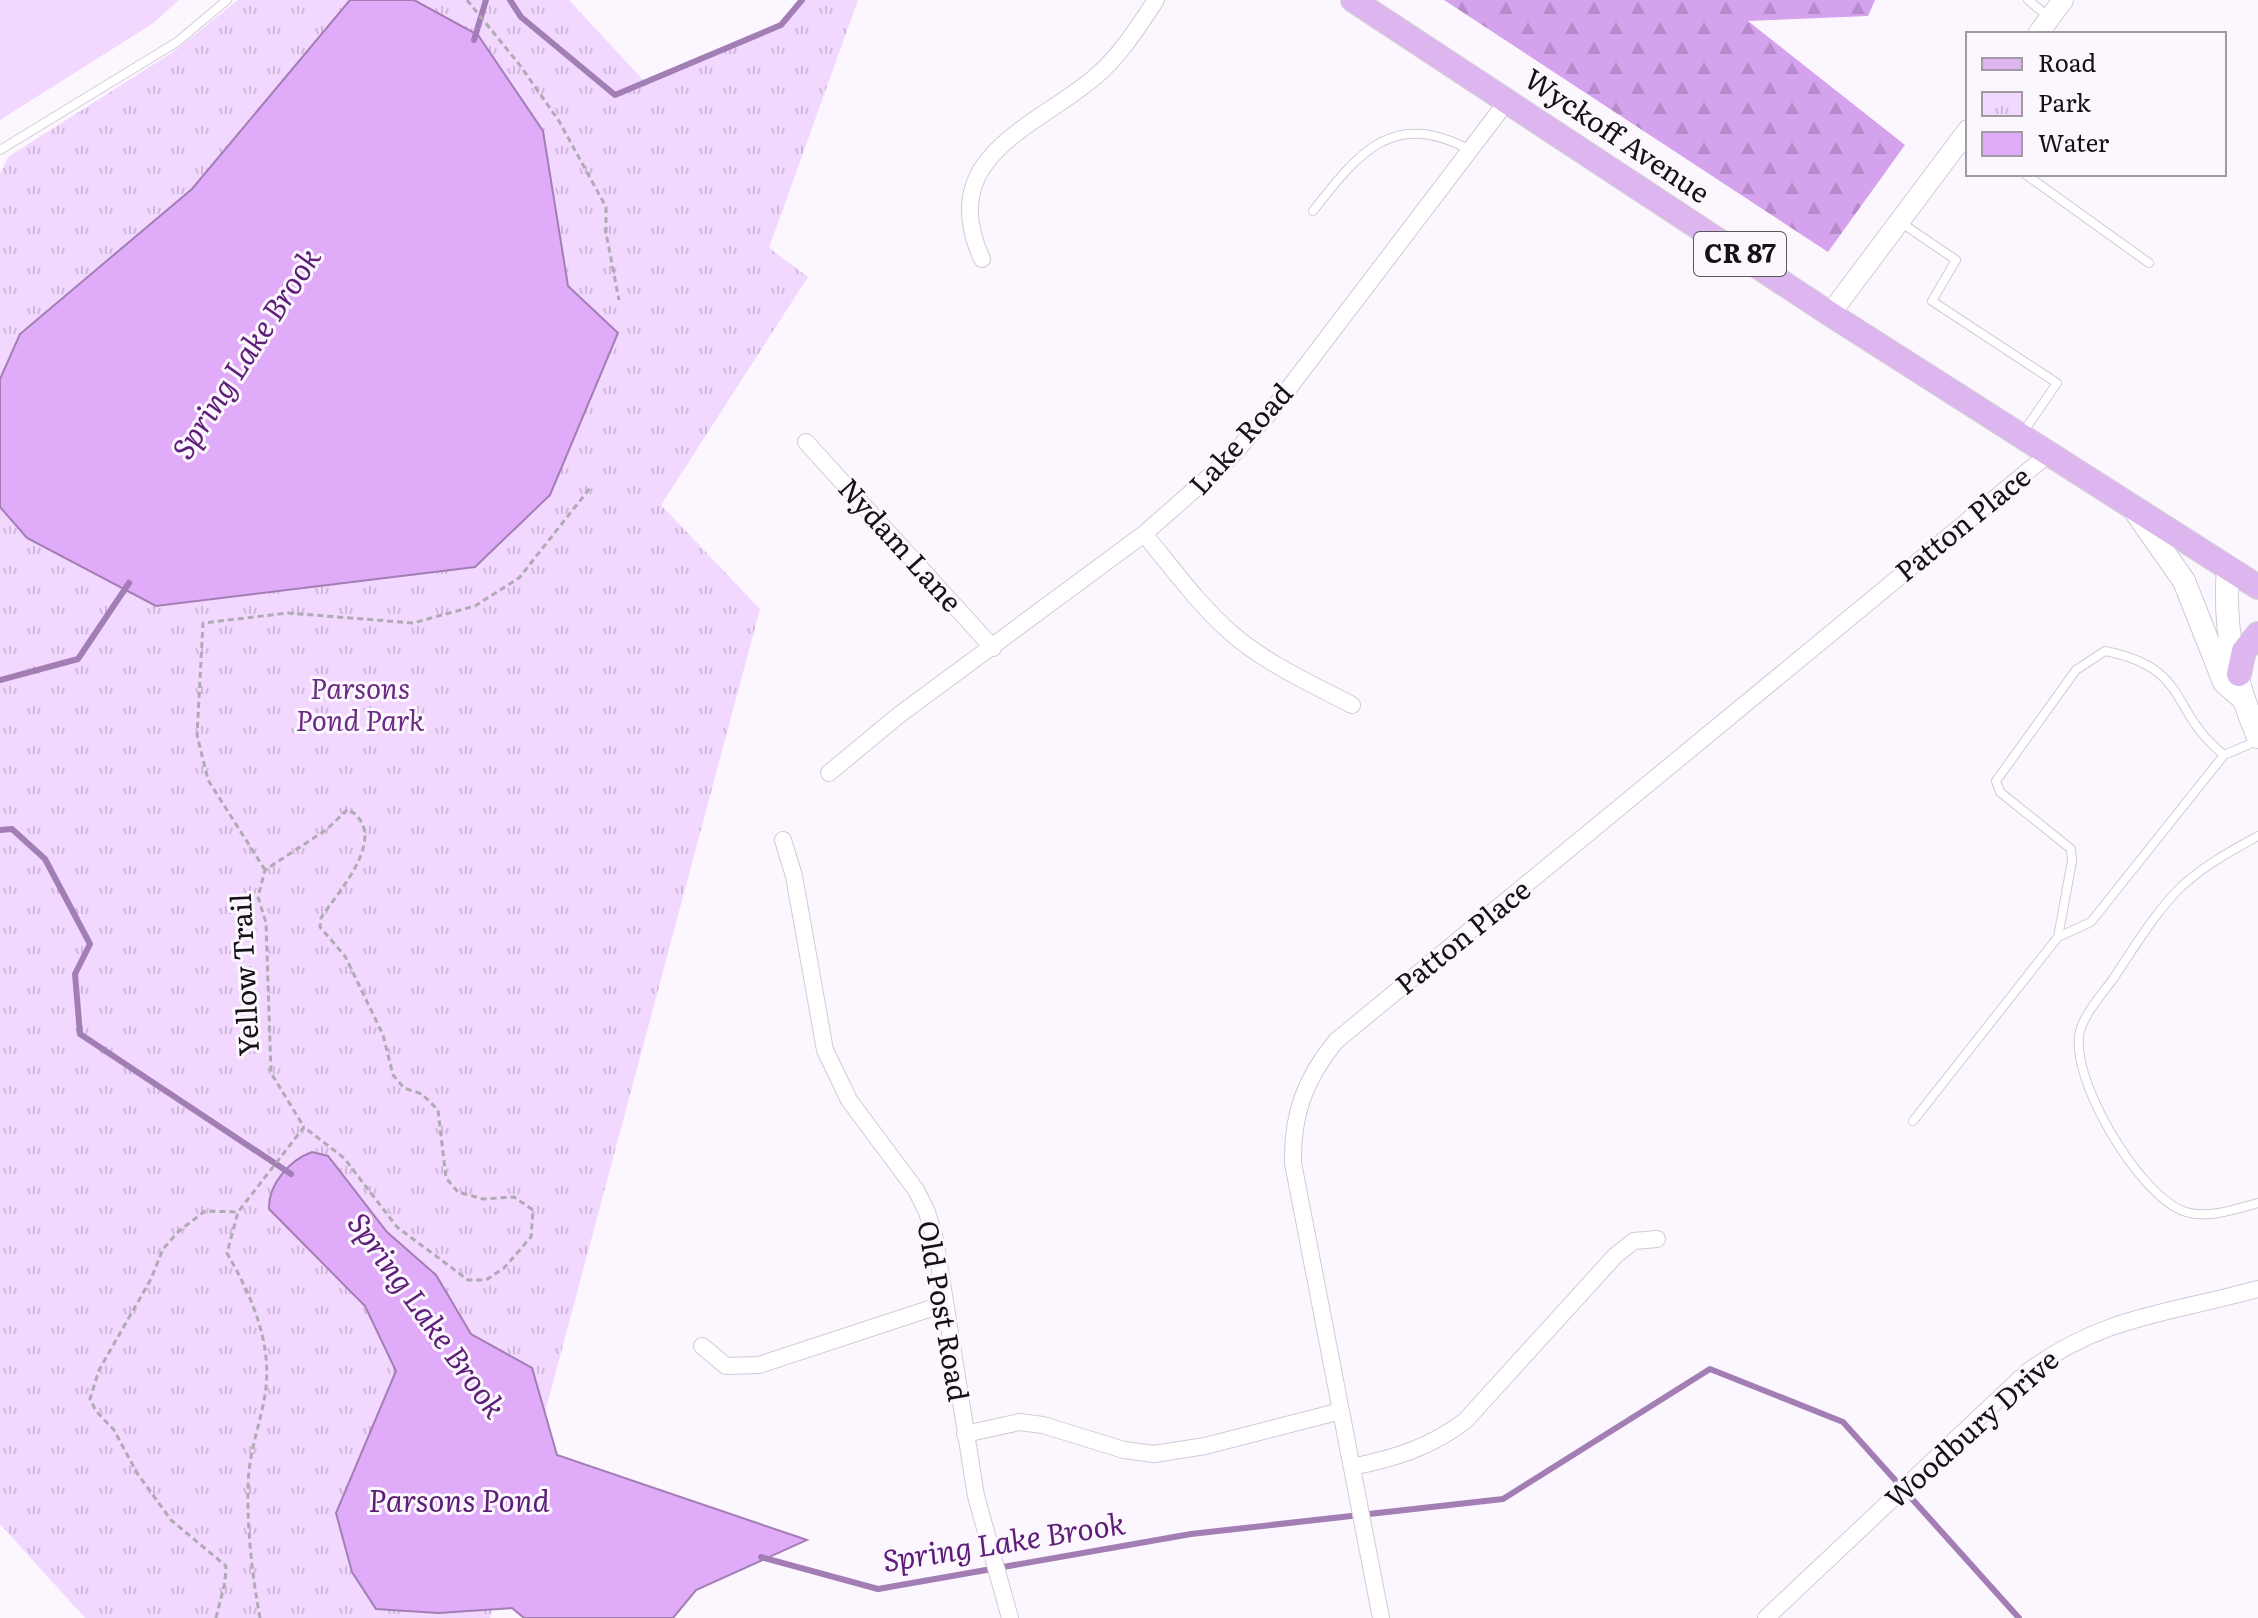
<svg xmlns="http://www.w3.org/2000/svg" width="2258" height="1618" font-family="Literata,serif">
	<defs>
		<pattern id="forest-firs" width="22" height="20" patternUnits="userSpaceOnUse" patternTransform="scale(2)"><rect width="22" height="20" fill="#d5a2ee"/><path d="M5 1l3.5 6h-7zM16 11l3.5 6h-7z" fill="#b68acb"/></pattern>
		<pattern id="park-tufts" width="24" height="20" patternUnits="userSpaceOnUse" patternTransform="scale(2)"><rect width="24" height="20" fill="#f2d8ff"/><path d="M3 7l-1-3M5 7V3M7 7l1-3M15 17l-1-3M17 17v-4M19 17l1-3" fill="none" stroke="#cfb8da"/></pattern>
	</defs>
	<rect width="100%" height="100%" fill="#fcf7ff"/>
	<!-- grass -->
	<path fill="#f2d8ff" d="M 0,0 L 179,0 L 152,24 L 0,120 Z"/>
	<!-- forest -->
	<path fill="url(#forest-firs)" d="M 1444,0 L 1875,0 L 1868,16 L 1748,21 L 1905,145 L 1828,252 Z"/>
	<!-- park -->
	<path fill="url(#park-tufts)" d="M 238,0 L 569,0 L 645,82 L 781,25 L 802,0 L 858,0 L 769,248 L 808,277 L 661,505 L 760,609 L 490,1618 L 85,1618 L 0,1524 L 0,174 L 8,157 L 173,52 Z"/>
	<!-- water -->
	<path fill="#e0acf9" stroke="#a37eb5" stroke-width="2" d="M 350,0 L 414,0 L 478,35 L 543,131 L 568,286 L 618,333 L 550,495 L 475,567 L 156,606 L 27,538 L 0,507 L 0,379 L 20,334 L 192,189 Z
		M 312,1152 L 328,1156 L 387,1232 L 436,1275 L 471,1334 L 532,1368 L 557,1455 L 807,1540 L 696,1590 L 673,1618 L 524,1618 L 512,1608 L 438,1613 L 376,1609 L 352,1572 L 336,1513 L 396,1371 L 365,1306 L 269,1209 C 268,1184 290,1160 312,1152 Z"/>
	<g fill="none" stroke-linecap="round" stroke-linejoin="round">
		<!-- stream -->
		<path stroke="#a37eb5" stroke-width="6" d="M 510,0 L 521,17 L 615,95 L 781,25 L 802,0
			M 474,40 L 486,0
			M 0,680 L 78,659 L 129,583
			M 0,830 L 12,829 L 45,859 L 90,944 L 75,974 L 80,1034 L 291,1174
			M 761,1557 L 878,1589 L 1191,1534 L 1503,1499 L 1710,1369 L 1843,1422 L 2019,1618"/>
		<!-- service casing -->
		<g stroke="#d2cad6" stroke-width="10">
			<path id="service" d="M 2028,0 L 2049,17
				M 0,150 L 177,42 L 227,0
				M 2025,174 L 2149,263
				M 1313,211 C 1360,151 1393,109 1470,150
				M 1900,222 L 1956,260 L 1932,301 L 2057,383 L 2022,434
				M 2258,836 C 2231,851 2205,865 2182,886 C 2155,912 2134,948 2113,979 C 2102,994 2085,1013 2080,1031 C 2068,1077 2140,1198 2186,1212 C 2209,1219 2236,1209 2258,1203
				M 2058,937 L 2072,861 L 2071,849 L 2000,792 L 1996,781 L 2076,670 L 2105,651 C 2191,668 2168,710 2224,755
				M 1913,1121 L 2058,937 L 2091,922 L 2224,755 L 2257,741"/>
		</g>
		<!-- minor casing -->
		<g stroke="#d2cad6" stroke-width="18">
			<path id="minor" d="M 982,259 C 935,156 1035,128 1095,77 C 1120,56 1138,27 1156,0
				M 806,442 L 993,648
				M 1144,534 C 1172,567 1197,603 1230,632 C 1265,663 1310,683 1352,705
				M 829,773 L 899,715 L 1144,534 L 1229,459 L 1273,409 L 1508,100
				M 783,840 L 794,876 L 825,1050 L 849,1100 L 916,1190 L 927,1212 L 935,1239 L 976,1496 L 1010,1618
				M 702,1346 L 726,1366 L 759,1365 L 944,1304
				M 965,1434 L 1020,1422 L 1043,1425 L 1124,1450 L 1154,1454 L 1205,1446 L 1341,1411
				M 1352,1467 C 1395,1458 1429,1448 1465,1421 L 1616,1255 L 1634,1241 L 1657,1239
				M 1381,1618 L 1293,1163 C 1292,1114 1305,1079 1336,1041 L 2051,452
				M 1766,1618 L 2026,1373 C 2104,1315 2168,1314 2258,1289"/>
		</g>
		<!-- tertiary casing -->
		<g stroke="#d2cad6" stroke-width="22">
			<path id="tertiary" d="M 2038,34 L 2063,0
				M 1830,314 L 1968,130"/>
		</g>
		<!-- secondary casing -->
		<g stroke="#d2cad6" stroke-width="24">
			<path id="secondary" d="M 2135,511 L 2184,581 L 2224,682 L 2242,698
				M 2228,568 C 2223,628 2235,682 2258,737"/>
		</g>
		<!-- primary casing -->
		<g stroke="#d5d4d5" stroke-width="26">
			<path id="primary" d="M 1353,0 L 1830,314 L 2258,587
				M 2239,674 L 2244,651 L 2258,634"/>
		</g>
		<!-- path -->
		<path stroke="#afabb2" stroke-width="3" stroke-dasharray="6 4" stroke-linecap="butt" d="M 467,0 L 519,64 L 559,121 L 606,207 L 606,233 L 619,300
			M 265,870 L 208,780 L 197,735 L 203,623 L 288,613 L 413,623 L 475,606 L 519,578 L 590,488
			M 216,1618 L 225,1582 L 226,1566 L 171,1520 L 137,1473 L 114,1430 L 96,1411 L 90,1399 L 99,1370 L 151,1279 L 163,1249 L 179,1231 L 205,1211 L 238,1212
			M 260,1618 C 252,1575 245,1514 249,1471 C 252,1442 263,1415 266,1387 C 271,1339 250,1293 227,1253 L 238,1212 L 304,1127 L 344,1158 L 397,1227 L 468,1280 L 486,1280 L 504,1268 L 531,1237 L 533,1210 L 514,1197 L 483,1199 L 458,1192 L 446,1178 L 438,1110 L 422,1094 L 404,1088 L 393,1075 L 383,1035 L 345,956 L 320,927 L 321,918 C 338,891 392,835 348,809 L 326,830 L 265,870 L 258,897 L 266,923 L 271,1073 L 304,1127"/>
		<!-- service -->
		<use href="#service" stroke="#fff" stroke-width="8"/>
		<!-- minor -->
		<use href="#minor" stroke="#fff" stroke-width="16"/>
		<!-- tertiary -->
		<use href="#tertiary" stroke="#fff" stroke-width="20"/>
		<!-- secondary -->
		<use href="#secondary" stroke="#fff" stroke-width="22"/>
		<!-- primary -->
		<use href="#primary" stroke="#ddb5ef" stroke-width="24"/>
	</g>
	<g text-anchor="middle" stroke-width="6" stroke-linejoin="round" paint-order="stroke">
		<!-- shield labels -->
		<rect fill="#fcf7ff" stroke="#5a575c" stroke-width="2" x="1694" y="232" width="92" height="44" rx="6"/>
		<g font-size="26" font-weight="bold" fill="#151216">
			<text x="1740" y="263">CR 87</text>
		</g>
		<!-- street labels -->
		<g font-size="28" fill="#151216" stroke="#fcf7ff">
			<text transform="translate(1617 136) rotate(34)" y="10">Wyckoff Avenue</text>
			<text transform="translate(1241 439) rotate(-48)" y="10">Lake Road</text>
			<text transform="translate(1963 524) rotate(-39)" y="10">Patton Place</text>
			<text transform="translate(900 545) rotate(48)" y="10">Nydam Lane</text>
			<text transform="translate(1463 937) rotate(-39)" y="10">Patton Place</text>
			<text transform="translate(245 975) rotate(-93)" y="10">Yellow Trail</text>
			<text transform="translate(943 1311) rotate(80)" y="10">Old Post Road</text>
			<text transform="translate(1972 1429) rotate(-42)" y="10">Woodbury Drive</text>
		</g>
		<!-- park labels -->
		<g font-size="28" font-style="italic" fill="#692b83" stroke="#fcf7ff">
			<text x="360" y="699">Parsons<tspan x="360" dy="32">Pond Park</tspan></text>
		</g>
		<!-- water labels -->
		<g font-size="30" font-style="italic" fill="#5d1e77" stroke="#fcf7ff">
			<text transform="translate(247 354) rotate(-57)" y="10">Spring Lake Brook</text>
			<text transform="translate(426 1316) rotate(54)" y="10">Spring Lake Brook</text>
			<text x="459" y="1512">Parsons Pond</text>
			<text transform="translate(1004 1543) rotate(-9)" y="10">Spring Lake Brook</text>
		</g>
	</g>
	<!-- legend -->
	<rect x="1966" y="32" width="260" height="144" fill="#fcf7ff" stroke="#a09ba2" stroke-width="2"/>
	<rect x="1982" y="58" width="40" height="12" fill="#ddb5ef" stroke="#a09ba2" stroke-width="2"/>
	<text x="2038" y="72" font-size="24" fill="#151216">Road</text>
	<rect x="1982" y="92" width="40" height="24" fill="url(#park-tufts)" stroke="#a09ba2" stroke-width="2"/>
	<text x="2038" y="112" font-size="24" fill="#151216">Park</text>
	<rect x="1982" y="132" width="40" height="24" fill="#e0acf9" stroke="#a09ba2" stroke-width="2"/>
	<text x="2038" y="152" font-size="24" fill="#151216">Water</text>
</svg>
